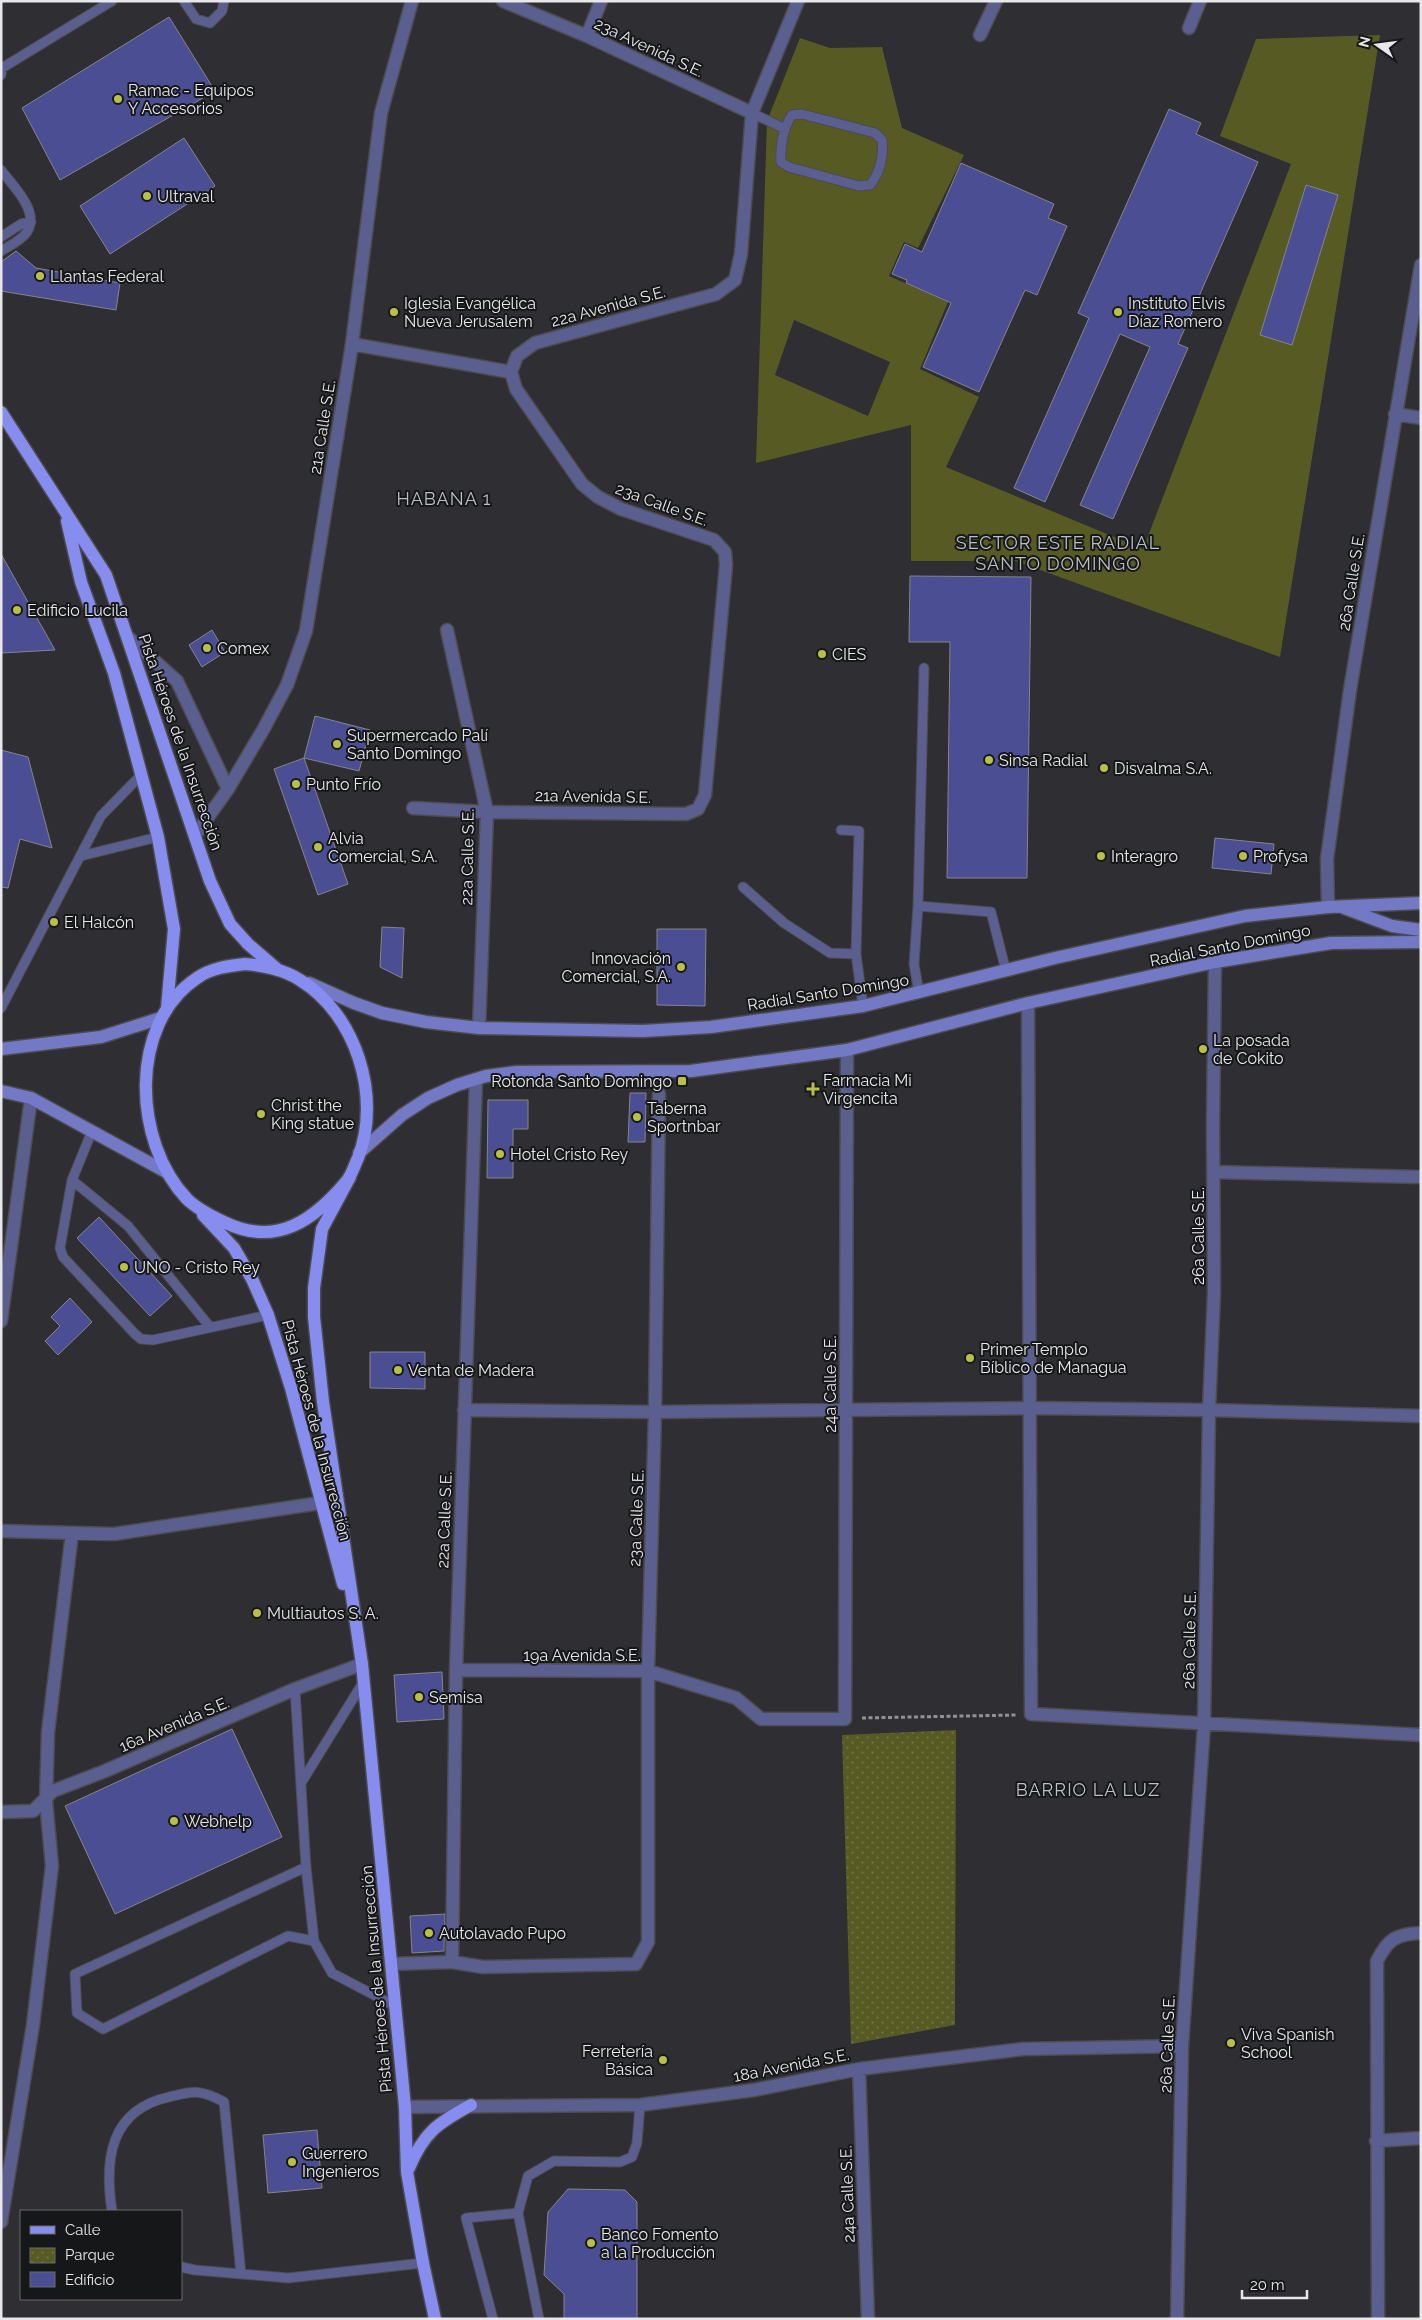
<svg xmlns="http://www.w3.org/2000/svg" width="1422" height="2320" font-family="Raleway,sans-serif">
	<defs>
		<pattern id="park-dots" width="8" height="8" patternUnits="userSpaceOnUse" patternTransform="scale(1.25)"><rect width="8" height="8" fill="#575b23"/><path d="M2 2h.1M6 6h.1" fill="none" stroke="#6f7343" stroke-width="1.8" stroke-linecap="round"/></pattern>
	</defs>
	<rect width="100%" height="100%" fill="#2e2e33"/>
	<!-- grass -->
	<path fill="#575b23" fill-rule="evenodd" d="M 1380,35 L 1280,657 L 1015,561 L 911,561 L 911,425 L 756,463 L 767,121 L 800,38 L 830,48 L 882,47 L 902,128 L 964,155 L 918,248 L 904,242 L 889,276 L 948,302 L 920,369 L 979,397 L 946,467 L 1143,549 L 1291,164 L 1220,136 L 1256,39 ZM 794,320 L 890,362 L 868,416 L 775,375 Z"/>
	<!-- park -->
	<path fill="url(#park-dots)" d="M 956,1730 L 955,2025 L 851,2044 L 842,1735 Z"/>
	<!-- building -->
	<path fill="#4c4e93" stroke="#84858b" d="M 169,17 L 215,91 L 60,180 L 22,108 Z
		M 1169,109 L 1201,123 L 1196,134 L 1258,162 L 1178,344 L 1188,348 L 1113,519 L 1080,505 L 1150,347 L 1120,334 L 1045,502 L 1014,488 L 1089,318 L 1078,313 Z
		M 184,138 L 215,186 L 110,254 L 80,206 Z
		M 961,163 L 1054,204 L 1048,218 L 1067,226 L 1037,295 L 1025,290 L 979,392 L 923,367 L 951,303 L 906,283 L 907,280 L 892,274 L 905,244 L 922,252 Z
		M 1306,185 L 1338,195 L 1292,345 L 1260,335 Z
		M 16,251 L 36,268 L 120,283 L 116,310 L 1,291 L 1,262 Z
		M 1,554 L 55,650 L 1,653 Z
		M 910,576 L 1031,577 L 1027,878 L 947,878 L 950,642 L 909,642 Z
		M 212,630 L 225,652 L 202,667 L 189,645 Z
		M 315,716 L 370,730 L 359,771 L 304,758 L 348,884 L 318,895 L 274,769 L 304,758 Z
		M 1,750 L 28,757 L 52,848 L 20,839 L 8,888 L 1,887 Z
		M 1215,838 L 1274,844 L 1271,874 L 1212,868 Z
		M 382,927 L 404,928 L 402,978 L 380,967 Z
		M 657,929 L 706,929 L 705,1006 L 657,1005 Z
		M 630,1093 L 646,1093 L 645,1142 L 628,1142 Z
		M 488,1100 L 528,1100 L 528,1129 L 513,1129 L 513,1178 L 487,1178 Z
		M 99,1217 L 172,1296 L 150,1316 L 77,1238 Z
		M 70,1298 L 92,1322 L 58,1355 L 45,1341 L 60,1326 L 51,1317 Z
		M 370,1352 L 425,1352 L 425,1389 L 370,1388 Z
		M 442,1672 L 444,1719 L 397,1722 L 394,1675 Z
		M 232,1729 L 282,1837 L 115,1914 L 65,1806 Z
		M 445,1914 L 444,1951 L 412,1953 L 410,1916 Z
		M 317,2130 L 322,2188 L 268,2193 L 263,2135 Z
		M 568,2189 L 625,2190 L 637,2202 L 637,2319 L 564,2319 L 564,2294 L 544,2275 L 548,2212 Z"/>
	<g fill="none" stroke-linecap="round" stroke-linejoin="round">
		<!-- lane casing -->
		<g stroke="#4c4c50" stroke-width="11">
			<path id="lane" d="M 184,1 L 196,19 L 210,23 L 222,11 L 224,1
				M 1,75 L 2,68 L 112,1
				M 752,113 L 785,129
				M 802,114 L 875,133 L 882,140 C 884,155 880,173 870,185 L 859,186 L 789,167 L 781,162 C 780,147 783,128 792,115 Z
				M 1,170 C 13,186 40,211 27,232 C 22,240 9,246 1,251
				M 1,237 L 21,224 L 31,222
				M 841,830 L 859,831 L 856,954 L 863,1006
				M 81,856 L 158,837
				M 743,887 L 784,923 L 830,953 L 856,954
				M 918,906 L 991,912 L 1006,971
				M 919,993 L 914,964 L 918,906 L 924,668
				M 1,1008 L 101,816 L 142,774
				M 92,1131 L 72,1180 L 60,1248 L 63,1257 L 135,1334 L 141,1339 L 153,1340 L 268,1315
				M 72,1180 L 128,1226 L 210,1327
				M 295,1689 L 306,1867 L 314,1941 L 332,1973 L 395,2006
				M 301,1783 L 364,1681
				M 306,1867 L 75,1974 L 77,2013 L 103,2029 L 288,1936 L 314,1941
				M 112,2211 C 104,2159 110,2110 169,2097 C 194,2091 201,2089 224,2102 L 241,2274
				M 181,2267 L 195,2270 L 288,2278 L 423,2263
				M 493,2319 L 466,2218 L 518,2213
				M 539,2319 L 518,2213 L 528,2176 L 554,2161 L 620,2162 L 632,2157 L 637,2143 L 640,2105"/>
		</g>
		<!-- street casing -->
		<g stroke="#4c4c50" stroke-width="15">
			<path id="street" d="M 503,1 L 587,36 L 752,113
				M 1189,28 L 1200,1
				M 980,35 L 996,1
				M 587,36 L 601,1
				M 352,344 L 511,372
				M 511,372 L 517,356 L 535,343 L 716,294 L 735,280 L 741,254 L 752,113 L 798,1
				M 1395,414 L 1421,418
				M 447,630 L 487,812 L 479,1028
				M 128,637 L 177,681 L 228,789
				M 413,808 L 487,812 L 686,814 L 698,809 L 705,795 L 726,565 L 725,552 L 714,540 L 621,509 L 598,497 L 582,484 L 516,389 L 511,372
				M 196,834 L 228,789 L 263,730 L 287,685 L 306,631 L 352,344 L 381,113 L 412,1
				M 1328,907 L 1327,859 L 1350,690 L 1421,265
				M 1028,1003 L 1031,1714 L 1421,1735
				M 1214,1172 L 1421,1177
				M 1,1321 L 31,1098
				M 464,1410 L 655,1412 L 1030,1408 L 1209,1410 L 1421,1416
				M 1,1531 L 114,1534 L 320,1503
				M 456,1670 L 648,1671 L 736,1698 L 761,1719 L 845,1719 L 847,1050
				M 1,1812 L 33,1811 L 53,1791 L 105,1771 L 295,1689 L 362,1664
				M 452,1962 L 456,1670 L 476,1079
				M 391,1964 L 452,1962 L 483,1967 L 636,1964 L 648,1942 L 648,1671 L 655,1412 L 659,1094
				M 859,2069 L 868,2319
				M 405,2107 L 640,2105 L 754,2090 L 859,2069 L 1023,2049 L 1182,2046
				M 1376,2141 L 1421,2138
				M 1,2222 L 33,2025 L 52,1866 L 46,1801 L 48,1732 L 72,1533
				M 1177,2319 L 1182,2046 L 1204,1725 L 1209,1410 L 1214,1293 L 1213,1123 L 1215,962
				M 1378,2319 L 1377,1961 C 1388,1939 1396,1934 1421,1933"/>
		</g>
		<!-- secondary casing -->
		<g stroke="#4c4c50" stroke-width="15">
			<path id="secondary" d="M 1344,908 L 1392,926 L 1421,930
				M 309,983 L 354,1003 L 382,1013 L 426,1022 L 479,1028 L 643,1031 L 711,1027 L 863,1006 L 1055,958 L 1245,916 L 1328,907 L 1421,903
				M 1,1049 L 101,1037 L 161,1018
				M 1,1091 L 31,1098 L 168,1173
				M 359,1153 L 402,1115 L 428,1098 L 457,1085 L 486,1076 L 517,1072 L 691,1071 L 847,1050 L 1028,1003 L 1215,962 L 1331,943 L 1421,942"/>
		</g>
		<!-- primary casing -->
		<g stroke="#4c4c50" stroke-width="15">
			<path id="primary" d="M 1,412 L 106,575 L 210,881 L 230,924 L 248,944 L 277,969
				M 67,521 L 81,582 L 114,673 L 158,837 L 174,929 L 167,1008
				M 245,964 C 262,965 285,970 300,980 C 356,1014 382,1097 358,1158 C 354,1166 352,1175 346,1182 C 314,1220 277,1247 226,1223 C 213,1217 197,1209 187,1199 C 133,1142 128,1024 197,978 C 211,968 228,966 245,964 Z
				M 350,1177 L 322,1229 L 314,1288 L 314,1317 L 323,1402 L 362,1664 L 405,2107 L 407,2172 L 423,2263 L 435,2319
				M 203,1215 L 234,1248 L 252,1279 L 268,1315 L 291,1388 L 343,1584
				M 409,2168 C 424,2132 438,2123 471,2105"/>
		</g>
		<!-- path -->
		<path stroke="#929296" stroke-width="3" stroke-dasharray="4 2.5" stroke-linecap="butt" d="M 862,1718 L 1016,1715"/>
		<!-- lane -->
		<use href="#lane" stroke="#5b5f8f" stroke-width="9"/>
		<!-- street -->
		<use href="#street" stroke="#5b5f8f" stroke-width="12"/>
		<!-- secondary -->
		<use href="#secondary" stroke="#7479c5" stroke-width="12"/>
		<!-- primary -->
		<use href="#primary" stroke="#878cef" stroke-width="12"/>
	</g>
	<!-- markers -->
	<g fill="#b9c046" stroke="#161719" stroke-width="2">
		<circle cx="118" cy="99" r="5"/>
		<circle cx="147" cy="196" r="5"/>
		<circle cx="40" cy="276" r="5"/>
		<circle cx="394" cy="312" r="5"/>
		<circle cx="1118" cy="312" r="5"/>
		<circle cx="17" cy="610" r="5"/>
		<circle cx="207" cy="648" r="5"/>
		<circle cx="822" cy="654" r="5"/>
		<circle cx="337" cy="744" r="5"/>
		<circle cx="989" cy="760" r="5"/>
		<circle cx="1104" cy="768" r="5"/>
		<circle cx="296" cy="784" r="5"/>
		<circle cx="318" cy="847" r="5"/>
		<circle cx="1101" cy="856" r="5"/>
		<circle cx="1243" cy="856" r="5"/>
		<circle cx="54" cy="922" r="5"/>
		<circle cx="681" cy="967" r="5"/>
		<circle cx="1203" cy="1049" r="5"/>
		<rect x="677" y="1076" width="10" height="10" rx="2.5"/>
		<path d="M810.5 1081.5h5v5h5v5h-5v5h-5v-5h-5v-5h5z"/>
		<circle cx="261" cy="1114" r="5"/>
		<circle cx="637" cy="1117" r="5"/>
		<circle cx="500" cy="1154" r="5"/>
		<circle cx="124" cy="1267" r="5"/>
		<circle cx="970" cy="1358" r="5"/>
		<circle cx="398" cy="1370" r="5"/>
		<circle cx="257" cy="1613" r="5"/>
		<circle cx="419" cy="1697" r="5"/>
		<circle cx="174" cy="1821" r="5"/>
		<circle cx="429" cy="1933" r="5"/>
		<circle cx="1231" cy="2043" r="5"/>
		<circle cx="663" cy="2060" r="5"/>
		<circle cx="292" cy="2162" r="5"/>
		<circle cx="591" cy="2243" r="5"/>
	</g>
	<g text-anchor="middle" stroke-width="4" stroke-linejoin="round" paint-order="stroke">
		<!-- street labels -->
		<g font-size="16" fill="#e8e8eb" stroke="#161719">
			<text transform="translate(649 47) rotate(25)" y="6">23a Avenida S.E.</text>
			<text transform="translate(608 306) rotate(-15)" y="6">22a Avenida S.E.</text>
			<text transform="translate(322 427) rotate(-81)" y="6">21a Calle S.E.</text>
			<text transform="translate(662 504) rotate(20)" y="6">23a Calle S.E.</text>
			<text transform="translate(1351 582) rotate(-81)" y="6">26a Calle S.E.</text>
			<text transform="translate(181 742) rotate(71)" y="6">Pista Héroes de la Insurrección</text>
			<text transform="translate(593 796) rotate(1)" y="6">21a Avenida S.E.</text>
			<text transform="translate(467 857) rotate(-89)" y="6">22a Calle S.E.</text>
			<text transform="translate(1230 945) rotate(-11)" y="6">Radial Santo Domingo</text>
			<text transform="translate(828 992) rotate(-9)" y="6">Radial Santo Domingo</text>
			<text transform="translate(1198 1236) rotate(-90)" y="6">26a Calle S.E.</text>
			<text transform="translate(830 1384) rotate(-90)" y="6">24a Calle S.E.</text>
			<text transform="translate(317 1430) rotate(75)" y="6">Pista Héroes de la Insurrección</text>
			<text transform="translate(636 1518) rotate(-88)" y="6">23a Calle S.E.</text>
			<text transform="translate(444 1520) rotate(-88)" y="6">22a Calle S.E.</text>
			<text transform="translate(1189 1640) rotate(-89)" y="6">26a Calle S.E.</text>
			<text x="582" y="1661">19a Avenida S.E.</text>
			<text transform="translate(174 1724) rotate(-23)" y="6">16a Avenida S.E.</text>
			<text transform="translate(376 1979) rotate(-95)" y="6">Pista Héroes de la Insurrección</text>
			<text transform="translate(1167 2044) rotate(-88)" y="6">26a Calle S.E.</text>
			<text transform="translate(791 2065) rotate(-11)" y="6">18a Avenida S.E.</text>
			<text transform="translate(847 2194) rotate(-92)" y="6">24a Calle S.E.</text>
		</g>
		<!-- poi labels -->
		<g font-size="16" fill="#e8e8eb" stroke="#161719" text-anchor="start">
			<text x="128" y="96">Ramac - Equipos<tspan x="128" dy="18">Y Accesorios</tspan></text>
			<text x="157" y="202">Ultraval</text>
			<text x="50" y="282">Llantas Federal</text>
			<text x="404" y="309">Iglesia Evangélica<tspan x="404" dy="18">Nueva Jerusalem</tspan></text>
			<text x="1128" y="309">Instituto Elvis<tspan x="1128" dy="18">Díaz Romero</tspan></text>
			<text x="27" y="616">Edificio Lucila</text>
			<text x="217" y="654">Comex</text>
			<text x="832" y="660">CIES</text>
			<text x="347" y="741">Supermercado Palí<tspan x="347" dy="18">Santo Domingo</tspan></text>
			<text x="999" y="766">Sinsa Radial</text>
			<text x="1114" y="774">Disvalma S.A.</text>
			<text x="306" y="790">Punto Frío</text>
			<text x="328" y="844">Alvia<tspan x="328" dy="18">Comercial, S.A.</tspan></text>
			<text x="1111" y="862">Interagro</text>
			<text x="1253" y="862">Profysa</text>
			<text x="64" y="928">El Halcón</text>
			<text x="671" y="964" text-anchor="end">Innovación<tspan x="671" dy="18">Comercial, S.A.</tspan></text>
			<text x="1213" y="1046">La posada<tspan x="1213" dy="18">de Cokito</tspan></text>
			<text x="823" y="1086">Farmacia Mi<tspan x="823" dy="18">Virgencita</tspan></text>
			<text x="672" y="1087" text-anchor="end">Rotonda Santo Domingo</text>
			<text x="271" y="1111">Christ the<tspan x="271" dy="18">King statue</tspan></text>
			<text x="647" y="1114">Taberna<tspan x="647" dy="18">Sportnbar</tspan></text>
			<text x="510" y="1160">Hotel Cristo Rey</text>
			<text x="134" y="1273">UNO - Cristo Rey</text>
			<text x="980" y="1355">Primer Templo<tspan x="980" dy="18">Bíblico de Managua</tspan></text>
			<text x="408" y="1376">Venta de Madera</text>
			<text x="267" y="1619">Multiautos S. A.</text>
			<text x="429" y="1703">Semisa</text>
			<text x="184" y="1827">Webhelp</text>
			<text x="439" y="1939">Autolavado Pupo</text>
			<text x="1241" y="2040">Viva Spanish<tspan x="1241" dy="18">School</tspan></text>
			<text x="653" y="2057" text-anchor="end">Ferretería<tspan x="653" dy="18">Básica</tspan></text>
			<text x="302" y="2159">Guerrero<tspan x="302" dy="18">Ingenieros</tspan></text>
			<text x="601" y="2240">Banco Fomento<tspan x="601" dy="18">a la Producción</tspan></text>
		</g>
		<!-- neighbourhood labels -->
		<g font-size="18" letter-spacing="1" fill="#bebfc6" stroke="#161719">
			<text x="444" y="505">HABANA 1</text>
			<text x="1058" y="549">SECTOR ESTE RADIAL<tspan x="1058" dy="21">SANTO DOMINGO</tspan></text>
			<text x="1088" y="1796">BARRIO LA LUZ</text>
		</g>
	</g>
	<!-- border -->
	<rect width="1422" height="2320" fill="none" stroke="#e8e8eb" stroke-width="5"/>
	<!-- legend -->
	<rect x="20" y="2210" width="162" height="90" fill="#161719" stroke="#6a6b6d"/>
	<rect x="30" y="2226" width="25" height="8" fill="#878cef" stroke="#6a6b6d"/>
	<text x="65" y="2235" font-size="15" fill="#e8e8eb">Calle</text>
	<rect x="30" y="2248" width="25" height="15" fill="url(#park-dots)" stroke="#6a6b6d"/>
	<text x="65" y="2260" font-size="15" fill="#e8e8eb">Parque</text>
	<rect x="30" y="2272" width="25" height="15" fill="#4c4e93" stroke="#6a6b6d"/>
	<text x="65" y="2285" font-size="15" fill="#e8e8eb">Edificio</text>
	<!-- north arrow -->
	<g transform="translate(1377 45) rotate(284)" stroke="#161719" stroke-width="4" paint-order="stroke">
	<path d="M0-4L9 19L0 12L-9 19Z" fill="#e8e8eb"/>
	<text y="-8" font-size="14" font-weight="bold" text-anchor="middle" fill="#e8e8eb">N</text>
	</g>
	<!-- scale -->
	<path d="M1242 2290v8h65v-8" fill="none" stroke="#e8e8eb" stroke-width="2.5"/>
	<text x="1250" y="2290" font-size="15" fill="#e8e8eb" stroke="#161719" stroke-width="4" paint-order="stroke">20 m</text>
</svg>
